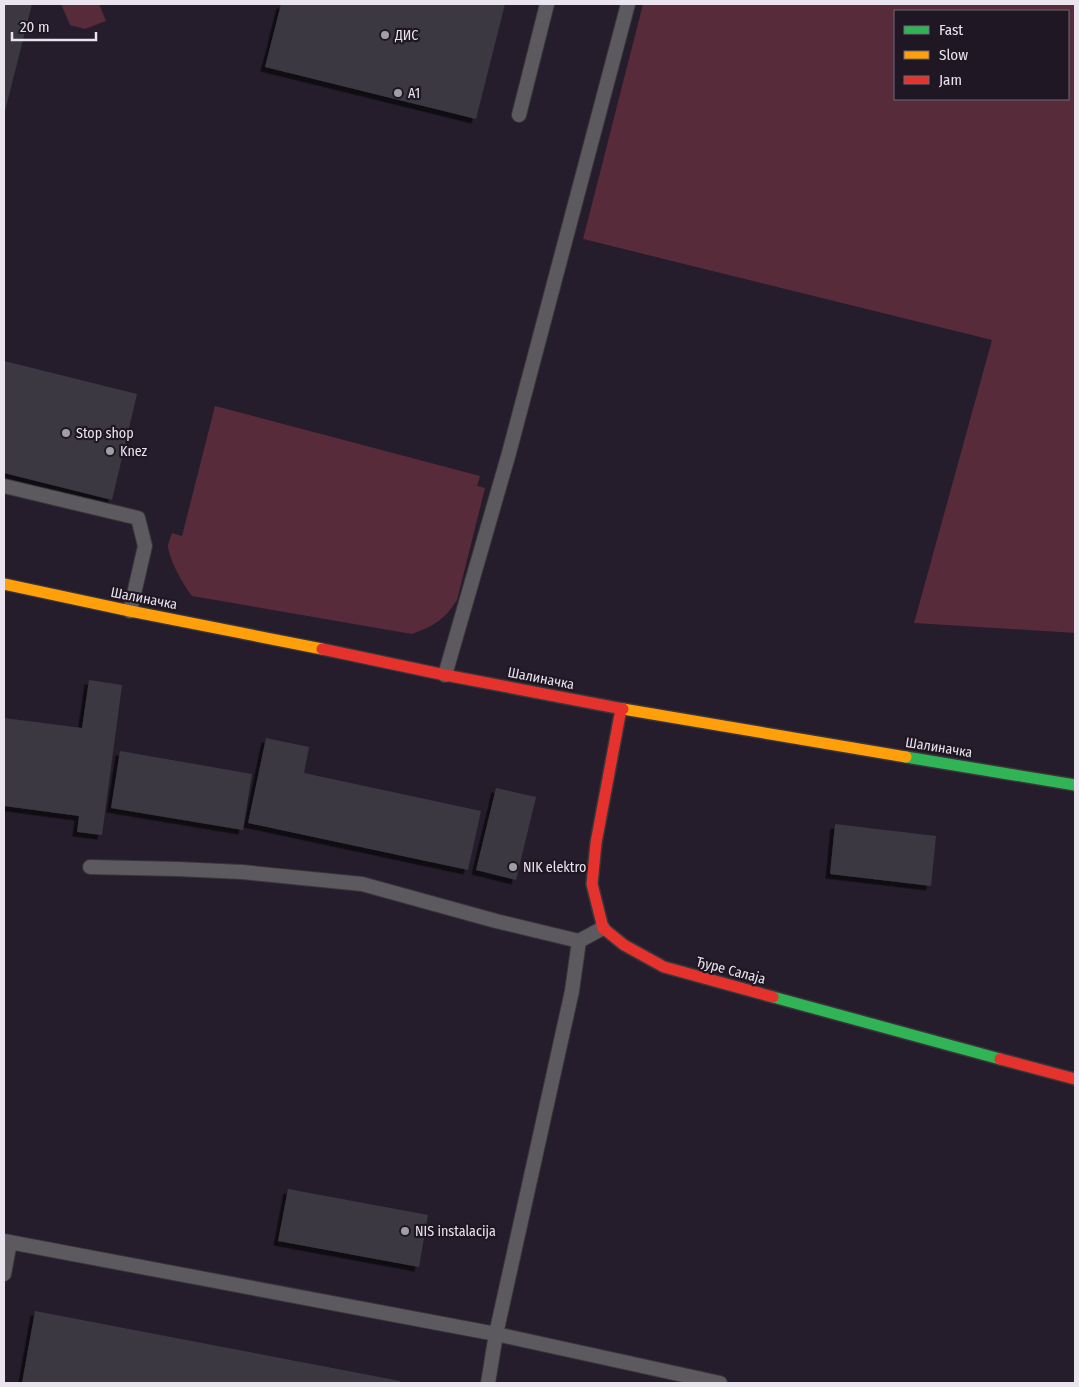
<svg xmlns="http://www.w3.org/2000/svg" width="1079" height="1387" font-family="'Fira Sans Condensed',sans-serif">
	<defs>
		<filter id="shadow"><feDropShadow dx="-4.5" dy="4.5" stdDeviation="0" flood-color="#0009"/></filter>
	</defs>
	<rect width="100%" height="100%" fill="#1e1b21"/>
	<!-- built -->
	<path fill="#261d2c" d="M 4,4 L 643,4 L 583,239 L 993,340 L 914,623 L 1075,633 L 1075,1383 L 4,1383 Z"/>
	<!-- green -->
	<path fill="#572b3a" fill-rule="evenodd" d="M 61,4 L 99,4 L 106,21 L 85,29 L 70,25 Z
		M 643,4 L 1075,4 L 1075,633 L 914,623 L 992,340 L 583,239 ZM 895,11 L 1068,11 L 1068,99 L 895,99 Z
		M 215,406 L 480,476 L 477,486 L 485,488 L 457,600 C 444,620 434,626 412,634 L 192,596 C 184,586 168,558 168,545 C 169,541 171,537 172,533 L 182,536 Z"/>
	<!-- building -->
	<path fill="#3a3843" filter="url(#shadow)" d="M 4,4 L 32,4 L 4,115 Z
		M 281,4 L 505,4 L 476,119 L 265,67 Z
		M 4,361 L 137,394 L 112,500 L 4,473 Z
		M 89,680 L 122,685 L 102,835 L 77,832 L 79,816 L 4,806 L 4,718 L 82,728 Z
		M 266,738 L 309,747 L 304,773 L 481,811 L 468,870 L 248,823 Z
		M 120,751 L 252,774 L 243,830 L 111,808 Z
		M 496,788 L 536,797 L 516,880 L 476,870 Z
		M 835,824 L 936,836 L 931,886 L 830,874 Z
		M 288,1189 L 428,1215 L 419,1267 L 278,1241 Z
		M 35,1311 L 400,1381 L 400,1383 L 22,1383 Z"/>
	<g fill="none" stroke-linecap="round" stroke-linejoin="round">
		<!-- lane casing -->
		<g stroke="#39363b" stroke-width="16">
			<path id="lane" d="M 519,115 L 547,4
				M 4,486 L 138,518 L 145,546 L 130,611
				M 445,675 L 509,453 L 628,4
				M 90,867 L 177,869 L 242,872 L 362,884 L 496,921 L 579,941 L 603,928
				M 4,1241 L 496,1334 L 720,1383
				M 4,1274 L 10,1242
				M 488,1383 L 496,1334 L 572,991 L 579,941"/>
		</g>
		<!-- fast casing -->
		<g stroke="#39363b" stroke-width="14">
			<path id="fast" d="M 906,757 L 1075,785
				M 773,997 L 1000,1059"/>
		</g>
		<!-- slow casing -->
		<g stroke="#39363b" stroke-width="14">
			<path id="slow" d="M 4,584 L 130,611 L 322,649
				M 623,709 L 906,757"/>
		</g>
		<!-- jam casing -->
		<g stroke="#39363b" stroke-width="14">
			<path id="jam" d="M 322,649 L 445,675 L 623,709
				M 621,709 L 596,843 L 592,884 L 603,928 L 624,945 L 664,967 L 773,997
				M 1000,1059 L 1075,1079"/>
		</g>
		<!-- lane -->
		<use href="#lane" stroke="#5c5a5e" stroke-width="14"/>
		<!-- fast -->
		<use href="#fast" stroke="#30b455" stroke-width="11"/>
		<!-- slow -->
		<use href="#slow" stroke="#ff9f0a" stroke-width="11"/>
		<!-- jam -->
		<use href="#jam" stroke="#e5322d" stroke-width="11"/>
	</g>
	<!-- markers -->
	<g fill="#a29ea6" stroke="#1f1824" stroke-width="2">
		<circle cx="385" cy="35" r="5"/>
		<circle cx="398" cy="93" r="5"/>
		<circle cx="66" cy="433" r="5"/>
		<circle cx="110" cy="451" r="5"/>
		<circle cx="513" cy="867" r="5"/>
		<circle cx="405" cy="1231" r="5"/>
	</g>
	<g text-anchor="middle" stroke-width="4.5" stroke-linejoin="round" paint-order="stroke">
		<!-- poi labels -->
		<g font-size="14" fill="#e9e4ed" stroke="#1f1824" text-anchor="start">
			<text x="395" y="40">ДИС</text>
			<text x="408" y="98">A1</text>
			<text x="76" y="438">Stop shop</text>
			<text x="120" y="456">Knez</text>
			<text x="523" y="872">NIK elektro</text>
			<text x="415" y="1236">NIS instalacija</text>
		</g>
		<!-- street labels -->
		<g font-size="14" fill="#e9e4ed" stroke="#1f1824">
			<text transform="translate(144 598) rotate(11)" y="5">Шалиначка</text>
			<text transform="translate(541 678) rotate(11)" y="5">Шалиначка</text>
			<text transform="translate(939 747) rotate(9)" y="5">Шалиначка</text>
			<text transform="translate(731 970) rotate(15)" y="5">Ђуре Салаја</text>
		</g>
	</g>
	<!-- border -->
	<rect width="1079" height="1387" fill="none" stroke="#e9e4ed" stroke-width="10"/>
	<!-- legend -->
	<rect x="894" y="10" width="175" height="90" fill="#1f1824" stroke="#706a74"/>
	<rect x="904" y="26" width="25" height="8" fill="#30b455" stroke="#706a74"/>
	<text x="939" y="35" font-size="15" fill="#e9e4ed">Fast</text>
	<rect x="904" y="51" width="25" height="8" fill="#ff9f0a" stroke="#706a74"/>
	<text x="939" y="60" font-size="15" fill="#e9e4ed">Slow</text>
	<rect x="904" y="76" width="25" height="8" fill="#e5322d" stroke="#706a74"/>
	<text x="939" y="85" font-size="15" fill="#e9e4ed">Jam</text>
	<!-- scale -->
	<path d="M12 32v8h84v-8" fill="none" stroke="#e9e4ed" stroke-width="2.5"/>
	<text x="20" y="32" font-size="15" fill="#e9e4ed" stroke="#1f1824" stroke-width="4" paint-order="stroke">20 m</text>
</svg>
